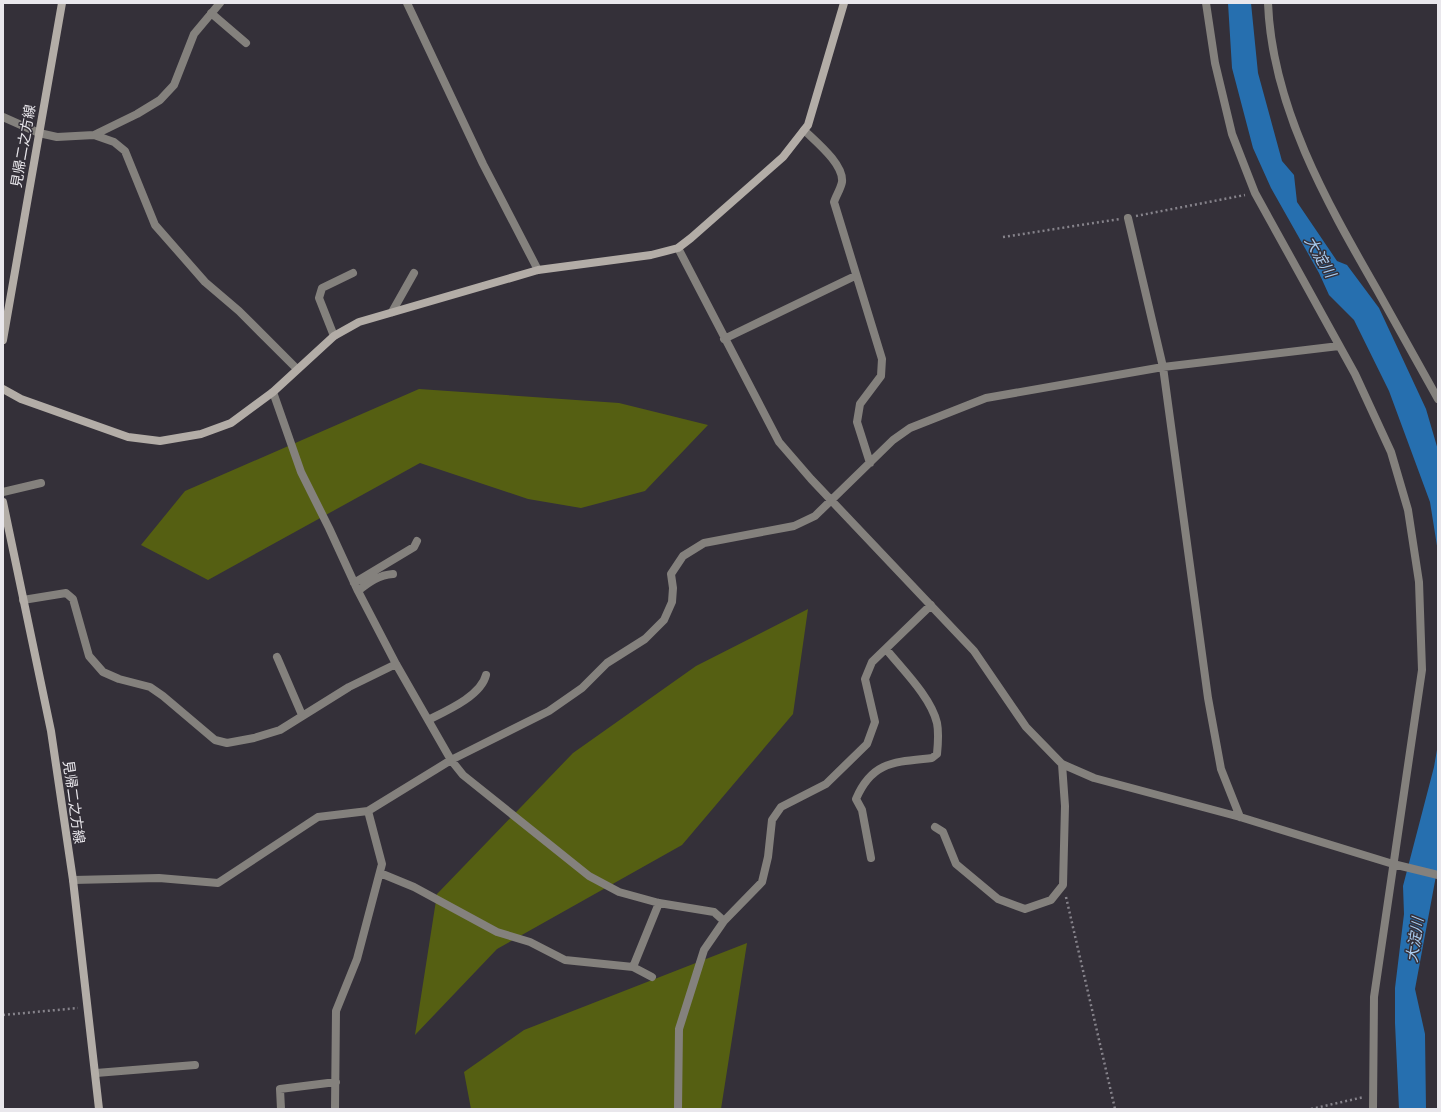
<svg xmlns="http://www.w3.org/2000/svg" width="1441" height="1112" font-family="'Golos Text','Noto Sans JP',sans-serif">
	<rect width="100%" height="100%" fill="#343039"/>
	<!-- green -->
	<path fill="#555f12" d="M 419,389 L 619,403 L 708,425 L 645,491 L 581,508 L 528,499 L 420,463 L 208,580 L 141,545 L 185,491 Z
		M 808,609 L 793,714 L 682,845 L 497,949 L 415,1035 L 437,894 L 573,753 L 696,666 Z
		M 747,943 L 721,1109 L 471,1109 L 464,1072 L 524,1030 Z"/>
	<!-- water -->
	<path fill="#266faf" d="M 1228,3 L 1251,3 L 1258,73 L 1282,161 L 1294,175 L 1297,202 L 1337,261 L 1347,265 L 1379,308 L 1426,409 L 1438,450 L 1438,552 L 1430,502 L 1389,391 L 1354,320 L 1329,295 L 1319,273 L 1271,188 L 1253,148 L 1232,68 Z
		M 1438,744 L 1438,865 L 1415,989 L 1425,1034 L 1426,1109 L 1399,1109 L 1395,1023 L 1395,988 L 1404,914 L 1403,886 L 1434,767 Z"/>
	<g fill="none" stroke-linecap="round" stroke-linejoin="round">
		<!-- path -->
		<path stroke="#86838b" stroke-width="2.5" stroke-dasharray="2 3" stroke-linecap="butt" d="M 1136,216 L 1245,195
			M 1003,237 L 1120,219
			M 1066,897 L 1115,1109
			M 3,1015 L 78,1008
			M 1311,1109 L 1364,1097"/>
		<!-- street -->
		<path stroke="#84817d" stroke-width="8" d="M 407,3 L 483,164 L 538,270
			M 1206,3 L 1215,63 L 1232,134 L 1255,193 L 1355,374 L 1391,452 L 1408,510 L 1419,582 L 1422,670 L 1374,997 L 1373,1109
			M 1268,3 C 1272,106 1326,201 1376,288 C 1397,325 1417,362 1438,399
			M 211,13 L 246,43
			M 3,117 L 39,133 L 57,137 L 94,135 L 114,142 L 125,151 L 155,225 L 205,282 L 239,311 L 297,369
			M 804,130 C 815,141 844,164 842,182 C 841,188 836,196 834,202 L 882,359 L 881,376 L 860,404 L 857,422 L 870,463
			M 94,135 L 137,114 L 160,100 L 174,85 L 194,34 L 220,3
			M 1128,218 L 1163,367 L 1208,698 L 1221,769 L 1240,817
			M 678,248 L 779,442 L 811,479 L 974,651 L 1026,727 L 1062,764 L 1094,778 L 1240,817 L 1393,864 L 1438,875
			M 392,312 L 414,273
			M 334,336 L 319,298 L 322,288 L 353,273
			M 724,339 L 855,276
			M 273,392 L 301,472 L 329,528 L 358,591 L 396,664 L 451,760 L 463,775 L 589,876 L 619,892 L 659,903 L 714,912 L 724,921
			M 3,492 L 41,483
			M 354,583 L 414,547 L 417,541
			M 358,591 C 369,582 379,575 393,574
			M 23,600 L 66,593 L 73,599 L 89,656 L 103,672 L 119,679 L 150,687 L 163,696 L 215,740 L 227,743 L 254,738 L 280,730 L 349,687 L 396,664
			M 277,657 L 302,715
			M 428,720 C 446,711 481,696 486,675
			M 935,827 L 943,832 L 956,864 L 998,899 L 1025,909 L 1051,900 L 1063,885 L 1065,806 L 1062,764
			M 871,858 L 862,810 L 856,799 C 872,761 895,762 932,758 L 937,754 C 938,744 939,733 937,723 C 931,697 902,669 886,649
			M 380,873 L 414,887 L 497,932 L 530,942 L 565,960 L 633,967 L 652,977
			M 73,880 L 159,878 L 218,883 L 318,817 L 368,811 L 451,760 L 549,711 L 582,688 L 607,663 L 645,639 L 664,620 L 672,602 L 673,588 L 671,574 L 683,556 L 704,543 L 794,526 L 815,516 L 893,440 L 910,428 L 986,398 L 1163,367 L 1339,346
			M 633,967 L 659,903
			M 96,1073 L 195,1065
			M 281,1109 L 280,1089 L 336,1082
			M 335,1109 L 336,1011 L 357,959 L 382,864 L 368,811
			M 678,1109 L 679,1029 L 704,950 L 724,921 L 762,882 L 768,857 L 772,820 L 781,807 L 826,784 L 867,744 L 875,722 L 865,679 L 872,662 L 931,605"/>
		<!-- secondary -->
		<path stroke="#b3ada7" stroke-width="8" d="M 3,340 L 62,3
			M 3,389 L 21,399 L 128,437 L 160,441 L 201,434 L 231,423 L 273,392 L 334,336 L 359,322 L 538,270 L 651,255 L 678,248 L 691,238 L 783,157 L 808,125 L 844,3
			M 3,502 L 51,731 L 73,880 L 99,1109"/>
	</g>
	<g text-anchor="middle" stroke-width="3" stroke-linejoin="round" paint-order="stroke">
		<!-- street labels -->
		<g font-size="14" fill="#e9e7ec" stroke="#343039">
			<text transform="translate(23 146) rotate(-80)" y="5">見帰二之方線</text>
			<text transform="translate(74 802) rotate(82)" y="5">見帰二之方線</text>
		</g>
		<!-- water labels -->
		<g font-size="15" font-style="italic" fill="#aaccef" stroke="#343039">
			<text transform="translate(1320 257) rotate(59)" y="5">大淀川</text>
			<text transform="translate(1415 940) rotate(-82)" y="5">大淀川</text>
		</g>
	</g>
	<!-- border -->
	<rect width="1441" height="1112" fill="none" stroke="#e9e7ec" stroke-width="8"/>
</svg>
